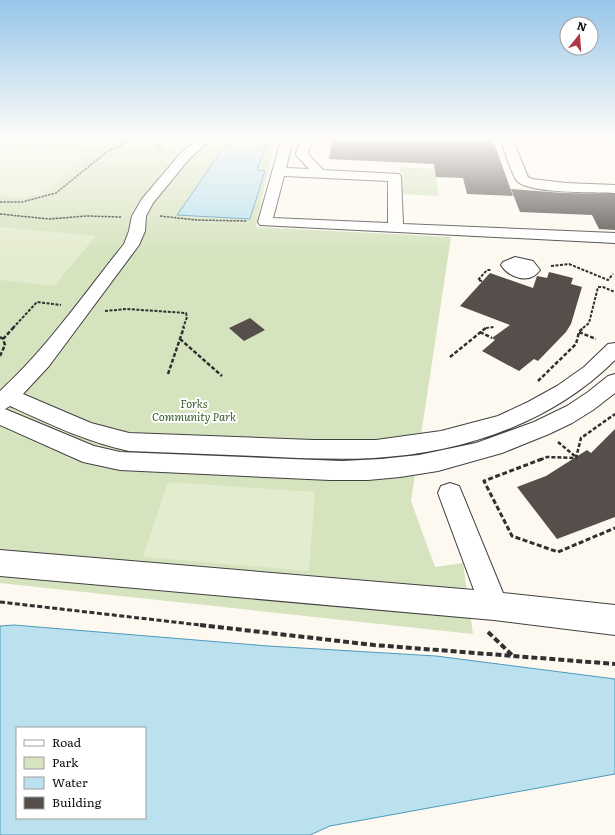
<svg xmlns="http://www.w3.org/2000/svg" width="615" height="835" font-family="Literata,serif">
	<rect width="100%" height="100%" fill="#fdf9f0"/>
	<!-- green -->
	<path fill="#d5e3be" d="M 0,140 L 275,140 L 256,227 L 451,237 L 411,501 L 435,567 L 463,563 L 473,634 L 0,583 Z
		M 400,167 L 435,169 L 439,196 L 400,194 Z"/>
	<!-- pitch -->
	<path fill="#e4eccf" d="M 0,140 L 42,140 L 23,151 L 41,149 L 92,153 L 43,194 L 20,198 L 0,196 Z
		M 0,227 L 96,236 L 54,286 L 0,280 Z
		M 168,482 L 315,492 L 309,571 L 143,557 Z"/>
	<!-- water -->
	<path fill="#bbe0ee" stroke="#4c9abc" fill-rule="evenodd" d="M 229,140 L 268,140 L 257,170 L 265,171 L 250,219 L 177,215 Z
		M 14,625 L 268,646 L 436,656 L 615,679 L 615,774 L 330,826 L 310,835 L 0,835 L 0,626 ZM 17,728 L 145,728 L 145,818 L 17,818 Z"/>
	<!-- building -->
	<path fill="#554e4b" d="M 332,140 L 493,140 L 513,196 L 467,194 L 463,178 L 436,177 L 434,164 L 329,159 Z
		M 511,189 L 563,193 L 615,194 L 615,230 L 599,229 L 592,215 L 520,212 Z
		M 549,272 L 573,278 L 571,284 L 582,287 L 571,324 L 566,332 L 538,361 L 534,359 L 519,371 L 482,351 L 495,340 L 492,338 L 510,325 L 460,306 L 490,273 L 533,288 L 537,276 L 547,278 Z
		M 250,318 L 265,330 L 244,341 L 229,328 Z
		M 615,429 L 615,517 L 557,539 L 517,487 L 546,476 L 587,450 L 591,453 Z"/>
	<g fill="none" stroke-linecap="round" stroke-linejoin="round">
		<!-- minor casing -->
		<g stroke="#414141" stroke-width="2">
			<path id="minor" d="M 197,140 L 210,140 L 189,159 L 153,203 L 146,216 L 145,231 L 139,245 L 49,366 L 23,394 L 91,423 L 129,433 L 313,440 L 376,440 L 441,431 L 498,416 L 528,402 L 557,386 L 584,367 L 608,344 L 615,343 L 615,360 C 552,423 462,453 374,458 C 335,460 295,458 256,456 C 214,454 171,453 129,451 C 87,442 49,424 10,406 L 5,409 L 94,446 L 120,452 L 342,461 L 381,459 L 419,455 L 476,443 L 534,422 L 567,406 L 588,392 L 608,376 L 615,374 L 615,393 L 593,410 L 572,423 L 549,434 L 502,453 L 438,471 L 400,477 L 368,480 L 330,480 L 120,470 L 83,462 L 0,425 L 0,391 C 47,348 84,294 124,244 L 129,231 L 132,216 L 142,199 L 181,153 Z
				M 281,140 L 293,140 L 286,168 L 309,169 L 296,155 L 297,149 L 303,140 L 315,140 L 309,149 L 308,154 L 323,170 L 399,174 L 401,177 L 403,224 L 615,233 L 615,243 L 260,225 L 258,222 ZM 284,176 L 388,181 L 388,223 L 273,218 Z
				M 501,140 L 513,140 L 528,177 L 532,179 L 566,183 L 615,185 L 615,193 C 596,192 529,194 517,181 C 512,175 504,149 501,140 Z
				M 515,257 L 533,261 L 540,270 C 530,285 509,278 501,265 L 503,262 Z
				M 450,483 L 459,486 L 462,493 L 503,593 L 615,605 L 615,635 L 494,620 L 0,576 L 0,550 L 474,590 L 438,493 L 441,486 Z"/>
		</g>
		<!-- path-far4 -->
		<path stroke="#303030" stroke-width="1.5" stroke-dasharray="2.5 1" stroke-linecap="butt" d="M 150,140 L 159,146 L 161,150
			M 0,202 L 22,202 L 56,193 L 108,151 L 133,140
			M 0,214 L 49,219 L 87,216 L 121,217
			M 160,216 L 197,220 L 247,221"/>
		<!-- path-far3 -->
		<path stroke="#303030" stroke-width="2" stroke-dasharray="3 1.5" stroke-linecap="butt" d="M 551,266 L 569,264 L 608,280 L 613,274
			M 482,281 L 478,280 L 487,270 L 491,270
			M 105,311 L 127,309 L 186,313 L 187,317 L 183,328
			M 13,328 L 37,302 L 61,305
			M 486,328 L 494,327
			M 583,328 L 589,323 L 598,287 L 603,287 L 615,292"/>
		<!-- path-far2 -->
		<path stroke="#303030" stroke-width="2.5" stroke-dasharray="4 2" stroke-linecap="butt" d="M 480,332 L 492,338
			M 579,332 L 596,339
			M 0,337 L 3,339 L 5,345 L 0,356
			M 3,339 L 14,327
			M 180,339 L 222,376
			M 450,357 L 487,327
			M 168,374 L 184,327
			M 538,381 L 576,344 L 579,332 L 584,327
			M 558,442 L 576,457
			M 540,460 L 547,457 L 576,458 L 581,438 L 615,414"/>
		<!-- path-far1 -->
		<path stroke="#303030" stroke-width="3" stroke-dasharray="5 2.5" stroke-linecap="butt" d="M 542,459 L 484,481 L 512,536 L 558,552 L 615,528
			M 0,602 L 209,626"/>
		<!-- path -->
		<path stroke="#303030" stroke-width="4" stroke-dasharray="6 3" stroke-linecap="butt" d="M 200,625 L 374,645 L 615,664
			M 488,632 L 512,655"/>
		<!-- minor -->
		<use href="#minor" fill="#fff" fill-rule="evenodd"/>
	</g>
	<!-- sky -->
	<linearGradient id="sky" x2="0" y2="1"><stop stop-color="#96c6ea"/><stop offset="0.54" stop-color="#fefcf8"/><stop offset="1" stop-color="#fefcf8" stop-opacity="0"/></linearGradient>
	<rect width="615" height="257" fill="url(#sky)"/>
	<g text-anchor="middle" stroke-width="4" stroke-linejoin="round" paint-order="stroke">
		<!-- park labels -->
		<g font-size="11" font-style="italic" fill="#375d26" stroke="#fff">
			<text x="194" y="408">Forks<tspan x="194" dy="13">Community Park</tspan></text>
		</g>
	</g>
	<!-- legend -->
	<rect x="16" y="727" width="130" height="92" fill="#ffffff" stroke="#9f9f9f"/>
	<rect x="24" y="740" width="20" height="6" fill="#ffffff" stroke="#9f9f9f"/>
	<text x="52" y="747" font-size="12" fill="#0e0e0e">Road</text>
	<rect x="24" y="757" width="20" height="12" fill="#d5e3be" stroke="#9f9f9f"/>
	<text x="52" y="767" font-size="12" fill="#0e0e0e">Park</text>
	<rect x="24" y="777" width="20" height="12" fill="#bbe0ee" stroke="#9f9f9f"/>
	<text x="52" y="787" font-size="12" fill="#0e0e0e">Water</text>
	<rect x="24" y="797" width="20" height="12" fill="#554e4b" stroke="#9f9f9f"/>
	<text x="52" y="807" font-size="12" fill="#0e0e0e">Building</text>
	<!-- north arrow -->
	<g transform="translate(579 36) rotate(17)"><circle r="19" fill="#ffffff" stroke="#9f9f9f"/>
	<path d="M0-3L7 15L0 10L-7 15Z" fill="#ac3848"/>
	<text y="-6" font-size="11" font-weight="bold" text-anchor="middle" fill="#0e0e0e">N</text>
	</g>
</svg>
